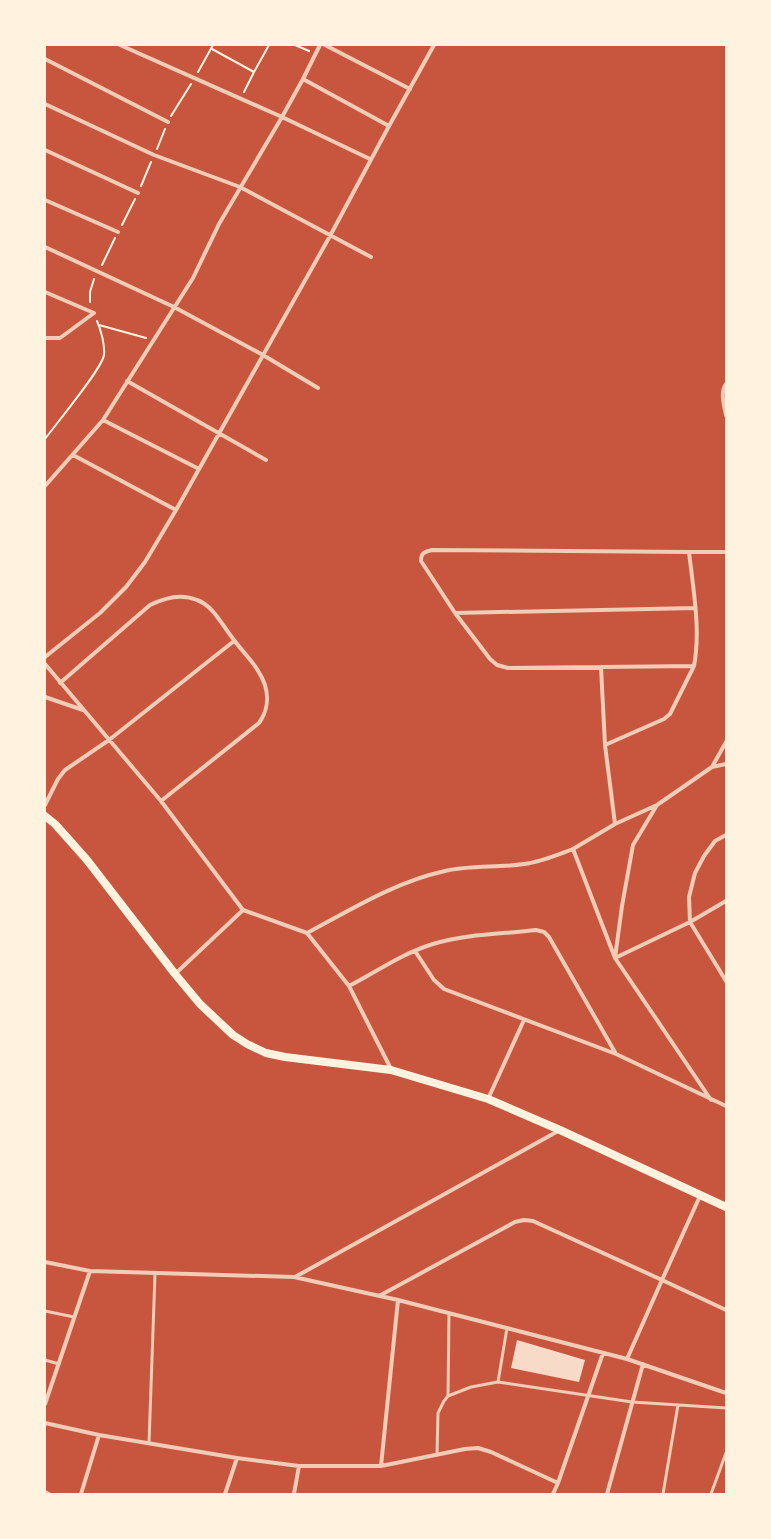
<svg xmlns="http://www.w3.org/2000/svg" width="771" height="1539" font-family="'Titillium Web',sans-serif">
	<rect width="100%" height="100%" fill="#c8553d"/>
	<!-- building -->
	<path fill="#f7dbc8" d="M 517,1340 L 585,1360 L 579,1382 L 511,1368 Z"/>
	<g fill="none" stroke-linecap="round" stroke-linejoin="round">
		<!-- path -->
		<path stroke="#fff3e0" stroke-width="2" d="M 295,45 L 309,51
			M 212,49 L 254,72 L 269,45
			M 198,72 L 213,45
			M 244,92 L 254,72
			M 171,116 L 191,84
			M 157,149 L 165,129
			M 141,186 L 151,162
			M 122,225 L 135,199
			M 102,265 L 115,238
			M 90,302 L 90,292 L 94,279
			M 99,325 L 146,338
			M 45,439 C 56,424 102,369 104,355 C 105,345 101,330 97,321"/>
		<!-- service -->
		<path stroke="#f1ccb7" stroke-width="3" d="M 45,1311 L 74,1317
			M 45,1360 L 59,1364
			M 498,1382 L 507,1328
			M 448,1396 L 449,1313
			M 149,1443 L 155,1274
			M 437,1455 L 438,1413 L 444,1401 L 448,1396 L 471,1387 L 498,1382 L 632,1402 L 726,1408
			M 663,1494 L 678,1405
			M 711,1494 L 726,1453"/>
		<!-- minor -->
		<path stroke="#f1ccb7" stroke-width="4" d="M 120,45 L 282,117 L 303,79 L 389,126 L 434,45
			M 325,45 L 410,89
			M 45,59 L 168,122
			M 303,79 L 320,45
			M 45,104 L 154,155 L 240,187 L 371,257
			M 45,150 L 138,193
			M 45,200 L 118,232
			M 45,247 L 174,307 L 263,355 L 318,388
			M 45,292 L 94,313 L 60,338 L 45,338
			M 127,381 L 266,460
			M 726,384 C 720,392 724,405 726,415
			M 103,420 L 199,469
			M 73,455 L 176,510
			M 45,486 L 103,420 L 193,278 L 219,224 L 282,117 L 370,159
			M 689,552 C 693,588 701,630 694,666 L 508,668 L 497,665 L 490,659 L 455,613 L 421,561 C 421,553 424,552 432,550 L 689,552 L 726,552
			M 455,613 L 695,608
			M 45,657 L 100,613 L 126,587 L 145,562 L 176,510 L 330,236 L 389,126
			M 45,664 L 161,801 L 243,910 L 307,933 L 349,986
			M 601,667 L 605,745 L 615,824
			M 60,683 L 150,605 C 164,598 181,593 197,600 C 214,606 223,627 234,640 C 245,655 259,667 265,685 C 269,698 267,712 259,723 L 161,801
			M 45,697 L 83,710
			M 605,745 L 664,719 L 670,714 L 694,666
			M 712,767 L 726,742
			M 45,805 L 58,779 L 65,770 L 109,740 L 234,641
			M 657,805 L 615,824 L 573,849 L 615,958 L 711,1100
			M 726,835 L 715,841 L 704,856 L 695,873 L 689,897 L 690,922 L 726,981
			M 307,933 C 352,909 395,882 445,871 C 471,865 498,868 524,864 C 541,862 557,855 573,849
			M 415,951 L 434,980 L 444,989 L 616,1054 L 726,1106
			M 615,958 L 622,906 L 633,845 L 657,805 L 712,767 L 726,764
			M 615,958 L 690,922 L 726,901
			M 175,974 L 243,910
			M 391,1069 L 349,986 C 376,972 403,953 433,944 C 466,934 502,934 536,930 L 544,932 L 549,937 L 616,1054
			M 488,1099 L 524,1020
			M 700,1196 L 662,1280 L 726,1310
			M 45,1262 L 90,1271 L 294,1277 L 398,1300 L 627,1359 L 726,1393
			M 295,1277 L 560,1130
			M 379,1296 L 515,1222 L 524,1220 L 533,1221 L 662,1280 L 627,1359
			M 45,1404 L 90,1271
			M 45,1423 L 99,1435 L 237,1458 L 299,1466 L 381,1466 L 465,1449 L 478,1448 L 491,1452 L 558,1483
			M 381,1466 L 398,1300
			M 45,1492 L 49,1494
			M 81,1494 L 99,1435
			M 225,1494 L 237,1458
			M 294,1494 L 299,1466
			M 553,1494 L 558,1483 L 603,1353
			M 607,1494 L 643,1364"/>
		<!-- secondary -->
		<path stroke="#fff3e0" stroke-width="8" d="M 45,816 L 55,824 L 87,860 L 175,974 L 200,1004 L 233,1035 L 247,1044 L 266,1053 L 285,1057 L 391,1070 L 488,1099 L 560,1130 L 726,1207"/>
	</g>
	<!-- border -->
	<rect width="771" height="1539" fill="none" stroke="#fff3e0" stroke-width="92"/>
</svg>
